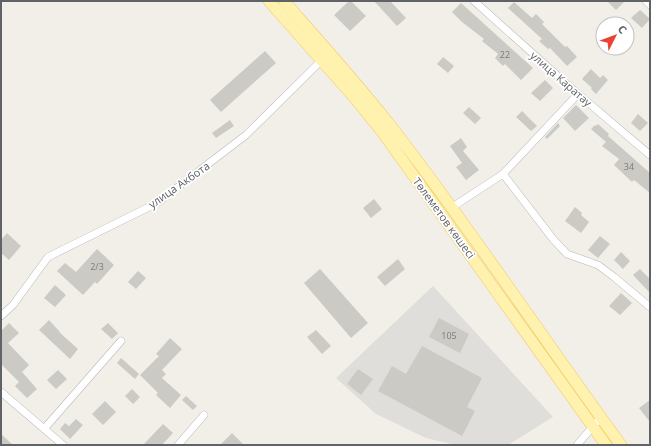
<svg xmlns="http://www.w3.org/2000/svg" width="651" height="446" font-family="'Open Sans',sans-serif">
	<rect width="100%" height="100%" fill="#f1efe8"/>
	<!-- industrial -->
	<path fill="#e0deda" d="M 433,286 L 553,417 L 508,445 L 456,445 L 426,438 L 376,414 L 336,378 Z"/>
	<!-- building -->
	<path fill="#cccac5" d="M 349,1 L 351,1 L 366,16 L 350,31 L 334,15 Z
		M 374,1 L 390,1 L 406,18 L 397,26 Z
		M 607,1 L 625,1 L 616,10 Z
		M 514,2 L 532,18 L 536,14 L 544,22 L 542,24 L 565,47 L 567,46 L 577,57 L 567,66 L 550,48 L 548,49 L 539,41 L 542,39 L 508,8 Z
		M 461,3 L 533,68 L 521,80 L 505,64 L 503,66 L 495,58 L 498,54 L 482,41 L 484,39 L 462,22 L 452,12 Z
		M 640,10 L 650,19 L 642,28 L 631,18 Z
		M 265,51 L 276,63 L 221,112 L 210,100 Z
		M 443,57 L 454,66 L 448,73 L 437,64 Z
		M 591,69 L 600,78 L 603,75 L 608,80 L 596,94 L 591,89 L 592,88 L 582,79 Z
		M 545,80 L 553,88 L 540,101 L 531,93 Z
		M 576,105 L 589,118 L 575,131 L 563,118 Z
		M 469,107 L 481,118 L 475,124 L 463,113 Z
		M 522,111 L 537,126 L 531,131 L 516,117 Z
		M 638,114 L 648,123 L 640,131 L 631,123 Z
		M 230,120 L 234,126 L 216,138 L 212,133 Z
		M 558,123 L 560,126 L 547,139 L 545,137 Z
		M 598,124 L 609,134 L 608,136 L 650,173 L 650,193 L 634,180 L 632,182 L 614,165 L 619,159 L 602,146 L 606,142 L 591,129 L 595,125 L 596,126 Z
		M 461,138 L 467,147 L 463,151 L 479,170 L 466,180 L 456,167 L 462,163 L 450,146 Z
		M 374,199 L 382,209 L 371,218 L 363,208 Z
		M 575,207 L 582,213 L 581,215 L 589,222 L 581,233 L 565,221 Z
		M 7,233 L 21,246 L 9,260 L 1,253 L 1,240 Z
		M 600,236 L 610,244 L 598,258 L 588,250 Z
		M 97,249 L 114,265 L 97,284 L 95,282 L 83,295 L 57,271 L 65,263 L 76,272 Z
		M 621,252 L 630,261 L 623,269 L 614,260 Z
		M 398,259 L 405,269 L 385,286 L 377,277 Z
		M 320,269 L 368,323 L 351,338 L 304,283 Z
		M 640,269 L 650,279 L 650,293 L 633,275 Z
		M 138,271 L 146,278 L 136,289 L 128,282 Z
		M 55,285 L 66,295 L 55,307 L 44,298 Z
		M 621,293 L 632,303 L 620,315 L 609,306 Z
		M 439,318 L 469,334 L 460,353 L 429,337 Z
		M 49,320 L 60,332 L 59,332 L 78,349 L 70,359 L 39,330 Z
		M 9,323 L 19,333 L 8,343 L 29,365 L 22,372 L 37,389 L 27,398 L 15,386 L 19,382 L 1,364 L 1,331 Z
		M 108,323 L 118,333 L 112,339 L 101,329 Z
		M 316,330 L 331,346 L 322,354 L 307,337 Z
		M 170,338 L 182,349 L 162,370 L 166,374 L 162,378 L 181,395 L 170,408 L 156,395 L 158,393 L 140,375 L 159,356 L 156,354 Z
		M 422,346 L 482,378 L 467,407 L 475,411 L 462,436 L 378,391 L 392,366 L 406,374 Z
		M 121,358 L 139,374 L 135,379 L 117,363 Z
		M 358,369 L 373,379 L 361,395 L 347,384 Z
		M 58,370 L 67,379 L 56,389 L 47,380 Z
		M 132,389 L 140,397 L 133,404 L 125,396 Z
		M 186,396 L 197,406 L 193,410 L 182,400 Z
		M 650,400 L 650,422 L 639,408 Z
		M 105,401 L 116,412 L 103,425 L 92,414 Z
		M 76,419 L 83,425 L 70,439 L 60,429 L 65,423 L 69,426 Z
		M 163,424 L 173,433 L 162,445 L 143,445 Z
		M 232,433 L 244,445 L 220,445 Z
		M 1,434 L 13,445 L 1,445 Z"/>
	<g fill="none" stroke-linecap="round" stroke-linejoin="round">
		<!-- minor casing -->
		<g stroke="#b5b8bc" stroke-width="8">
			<path id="minor" d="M 474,1 L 578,94 L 650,155
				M 646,1 L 650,5
				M 503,174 L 553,239 L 567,254 L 598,265 L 614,277 L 650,307
				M 451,208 L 503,174 L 578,94
				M 1,316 L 13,305 L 48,257 L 157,203 L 246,135 L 324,58
				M 1,392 L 63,445
				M 44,429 L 121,341
				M 178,445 L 204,415
				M 577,445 L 601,417"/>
		</g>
		<!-- primary casing -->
		<g stroke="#f2c960" stroke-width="12">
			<path id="primary" d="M 269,1 L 354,97 L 383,133 L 606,445
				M 284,1 C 320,42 356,82 390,125 C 471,229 543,339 621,445"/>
		</g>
		<!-- minor -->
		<use href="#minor" stroke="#fff" stroke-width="7"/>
		<!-- primary -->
		<use href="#primary" stroke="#fff2af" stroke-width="11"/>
	</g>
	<g text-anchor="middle" stroke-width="3.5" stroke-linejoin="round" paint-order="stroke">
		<!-- number labels -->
		<g font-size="9" fill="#7a7d7f">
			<text x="505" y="58">22</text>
			<text x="629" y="170">34</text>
			<text x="97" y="270">2/3</text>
			<text x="449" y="339">105</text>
		</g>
		<!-- street labels -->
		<g font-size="11" fill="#5f6368" stroke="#fff">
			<text transform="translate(561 79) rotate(41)" y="4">улица Каратау</text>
			<text transform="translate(179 185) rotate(-35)" y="4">улица Акбота</text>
			<text transform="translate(444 218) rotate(54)" y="4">Төлеметов көшесі</text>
		</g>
	</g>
	<!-- border -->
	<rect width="651" height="446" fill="none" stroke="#5f6368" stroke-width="4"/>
	<!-- north arrow -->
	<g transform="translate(615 36) rotate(48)"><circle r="19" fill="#ffffff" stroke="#bfc1c3"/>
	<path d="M0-3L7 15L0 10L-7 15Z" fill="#ea4335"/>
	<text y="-6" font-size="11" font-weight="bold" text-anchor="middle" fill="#5f6368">С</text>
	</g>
</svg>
